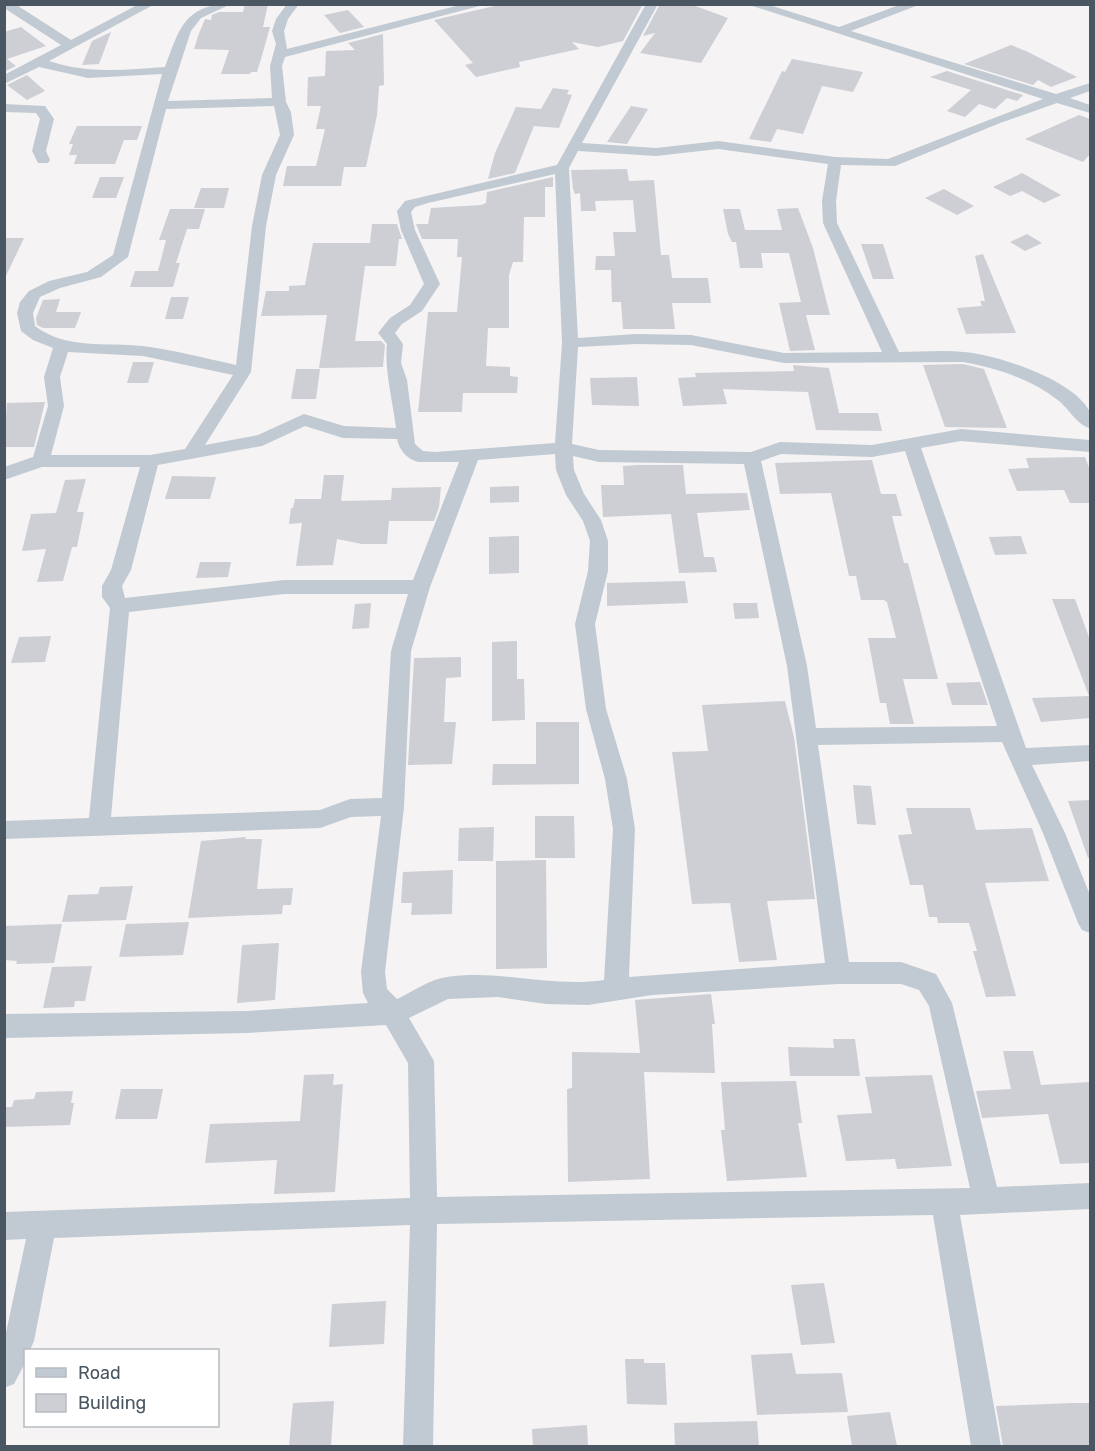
<svg xmlns="http://www.w3.org/2000/svg" width="1095" height="1451" font-family="Rubik,sans-serif">
	<rect width="100%" height="100%" fill="#f5f3f3"/>
	<!-- building -->
	<path fill="#cdcfd5" d="M 245,4 L 268,4 L 263,27 L 270,27 L 261,59 L 257,72 L 251,72 L 250,74 L 221,74 L 229,50 L 194,49 L 198,36 L 205,19 L 211,20 L 212,15 L 219,12 L 243,12 Z
		M 503,4 L 643,4 L 623,41 L 598,47 L 572,42 L 579,49 L 519,62 L 520,67 L 476,77 L 465,65 L 473,63 L 434,20 Z
		M 660,4 L 690,4 L 728,18 L 701,63 L 640,53 L 655,33 L 643,36 Z
		M 348,10 L 364,27 L 340,33 L 324,15 Z
		M 21,27 L 46,46 L 7,59 L 16,66 L 4,72 L 4,32 Z
		M 111,32 L 99,64 L 82,65 L 92,41 Z
		M 383,34 L 384,85 L 379,86 L 377,115 L 366,167 L 344,167 L 341,186 L 283,186 L 287,166 L 316,166 L 325,129 L 316,129 L 321,106 L 307,106 L 308,77 L 325,76 L 326,51 L 355,50 L 348,43 Z
		M 1011,45 L 1028,52 L 1077,77 L 1051,87 L 1038,80 L 1033,85 L 964,64 Z
		M 792,59 L 863,72 L 853,92 L 822,86 L 803,134 L 777,129 L 771,142 L 749,139 L 782,71 L 785,72 Z
		M 947,71 L 1023,95 L 1017,101 L 1007,98 L 995,109 L 979,104 L 965,117 L 947,111 L 971,90 L 930,77 Z
		M 27,75 L 45,91 L 27,100 L 7,85 Z
		M 553,88 L 569,90 L 567,94 L 572,95 L 559,128 L 534,126 L 515,173 L 488,179 L 495,153 L 516,107 L 541,109 Z
		M 631,106 L 648,109 L 627,144 L 607,142 Z
		M 1079,115 L 1090,119 L 1090,154 L 1083,162 L 1025,139 Z
		M 77,126 L 142,126 L 137,140 L 124,140 L 115,164 L 74,164 L 77,155 L 69,155 L 73,144 L 69,144 Z
		M 627,169 L 629,181 L 654,180 L 661,255 L 669,255 L 672,278 L 708,278 L 711,303 L 672,303 L 675,329 L 623,329 L 621,302 L 612,302 L 611,270 L 595,270 L 596,256 L 615,256 L 613,232 L 636,232 L 633,200 L 595,201 L 596,211 L 581,211 L 580,193 L 575,194 L 573,189 L 571,170 Z
		M 1022,173 L 1061,195 L 1044,203 L 1022,191 L 1010,196 L 993,187 Z
		M 100,177 L 124,177 L 116,198 L 92,198 Z
		M 553,177 L 553,187 L 545,187 L 545,217 L 524,217 L 523,262 L 513,262 L 509,275 L 509,328 L 488,328 L 486,366 L 510,367 L 510,376 L 518,377 L 517,393 L 463,393 L 462,412 L 418,412 L 428,312 L 457,312 L 462,257 L 457,257 L 458,239 L 422,239 L 416,224 L 428,224 L 431,208 L 481,205 L 486,203 L 487,192 Z
		M 201,188 L 229,188 L 224,208 L 194,208 Z
		M 944,189 L 974,206 L 957,215 L 925,198 Z
		M 798,208 L 813,248 L 830,315 L 806,315 L 815,350 L 790,351 L 779,303 L 801,302 L 789,253 L 761,253 L 763,268 L 740,268 L 736,242 L 732,242 L 728,234 L 723,209 L 740,209 L 745,230 L 782,230 L 777,209 Z
		M 170,209 L 205,209 L 199,229 L 187,229 L 176,263 L 180,263 L 173,287 L 130,287 L 135,271 L 158,271 L 166,240 L 159,240 Z
		M 372,224 L 397,224 L 402,239 L 399,239 L 396,266 L 365,266 L 355,341 L 381,341 L 385,345 L 383,367 L 319,368 L 327,315 L 261,316 L 266,291 L 289,291 L 289,286 L 305,285 L 313,243 L 370,243 Z
		M 1027,234 L 1042,243 L 1025,251 L 1010,242 Z
		M 4,238 L 24,238 L 4,280 Z
		M 861,244 L 883,244 L 894,279 L 873,279 Z
		M 983,254 L 1016,333 L 966,334 L 957,308 L 982,306 L 980,301 L 985,301 L 975,256 Z
		M 171,297 L 189,297 L 183,319 L 165,319 Z
		M 60,299 L 56,312 L 81,312 L 75,328 L 43,328 L 37,325 L 36,318 L 43,300 Z
		M 133,362 L 154,362 L 148,383 L 127,383 Z
		M 963,364 L 984,369 L 1007,428 L 945,427 L 923,365 Z
		M 793,365 L 829,368 L 839,413 L 878,413 L 882,431 L 816,430 L 808,392 L 723,389 L 727,404 L 683,406 L 678,378 L 696,377 L 695,373 L 794,371 Z
		M 296,369 L 320,369 L 316,399 L 291,399 Z
		M 637,377 L 639,406 L 592,405 L 590,378 Z
		M 45,402 L 34,447 L 4,447 L 7,403 Z
		M 1085,457 L 1090,470 L 1090,503 L 1070,503 L 1064,490 L 1017,491 L 1008,469 L 1029,468 L 1026,458 Z
		M 872,460 L 881,494 L 896,494 L 902,516 L 892,516 L 904,563 L 908,563 L 938,679 L 903,679 L 914,724 L 890,724 L 886,703 L 880,703 L 868,638 L 896,638 L 887,602 L 884,600 L 861,600 L 856,576 L 849,576 L 831,493 L 780,494 L 775,463 Z
		M 639,465 L 683,465 L 686,494 L 747,493 L 750,510 L 697,513 L 704,557 L 714,557 L 717,572 L 679,573 L 671,514 L 603,517 L 601,485 L 624,485 L 623,466 Z
		M 324,475 L 344,475 L 341,501 L 391,500 L 392,488 L 441,487 L 439,507 L 434,521 L 389,521 L 387,544 L 362,544 L 337,539 L 333,565 L 296,566 L 302,523 L 289,524 L 291,508 L 293,508 L 295,499 L 321,499 Z
		M 172,476 L 216,477 L 210,499 L 165,499 Z
		M 86,479 L 77,512 L 84,512 L 77,547 L 72,547 L 63,581 L 37,582 L 46,549 L 22,551 L 31,514 L 56,513 L 65,480 Z
		M 519,486 L 519,502 L 490,503 L 490,487 Z
		M 519,536 L 519,573 L 489,574 L 489,537 Z
		M 1021,536 L 1027,554 L 995,555 L 989,537 Z
		M 200,562 L 231,562 L 228,577 L 196,578 Z
		M 685,581 L 688,603 L 607,606 L 607,583 Z
		M 1052,599 L 1075,599 L 1090,640 L 1090,718 L 1041,722 L 1032,698 L 1089,696 Z
		M 371,603 L 369,628 L 352,629 L 355,604 Z
		M 733,603 L 757,603 L 759,618 L 735,619 Z
		M 51,636 L 45,662 L 11,663 L 19,637 Z
		M 517,641 L 517,679 L 524,679 L 525,720 L 492,721 L 492,642 Z
		M 461,657 L 461,677 L 446,678 L 444,722 L 456,722 L 452,764 L 408,765 L 414,658 Z
		M 980,682 L 988,705 L 952,705 L 946,683 Z
		M 785,701 L 794,737 L 815,899 L 767,901 L 777,960 L 739,962 L 730,903 L 692,904 L 672,752 L 708,751 L 702,705 Z
		M 536,722 L 579,722 L 579,784 L 492,785 L 493,764 L 536,764 Z
		M 853,785 L 871,786 L 876,825 L 857,824 Z
		M 1090,800 L 1090,857 L 1088,858 L 1068,801 Z
		M 906,808 L 970,808 L 976,830 L 1032,828 L 1049,881 L 985,883 L 1016,996 L 986,997 L 973,951 L 977,951 L 969,923 L 938,923 L 937,917 L 929,917 L 923,885 L 910,885 L 898,835 L 912,834 Z
		M 535,816 L 574,816 L 575,858 L 535,858 Z
		M 494,827 L 493,861 L 458,861 L 459,828 Z
		M 246,837 L 245,839 L 262,839 L 257,889 L 293,888 L 291,905 L 283,905 L 282,914 L 188,918 L 201,841 Z
		M 546,860 L 547,968 L 496,969 L 496,861 Z
		M 453,870 L 452,914 L 411,915 L 412,903 L 401,903 L 403,872 Z
		M 133,886 L 126,920 L 62,922 L 68,895 L 98,894 L 100,887 Z
		M 189,922 L 183,955 L 119,957 L 126,924 Z
		M 62,924 L 54,963 L 16,964 L 17,961 L 4,960 L 4,926 Z
		M 279,943 L 275,1000 L 237,1003 L 242,945 Z
		M 92,966 L 85,1001 L 75,1001 L 74,1007 L 43,1008 L 52,967 Z
		M 711,994 L 715,1024 L 712,1024 L 715,1073 L 644,1072 L 650,1179 L 568,1182 L 567,1089 L 572,1088 L 572,1052 L 640,1053 L 635,1000 Z
		M 833,1039 L 855,1039 L 860,1076 L 790,1076 L 788,1047 L 834,1048 Z
		M 1003,1051 L 1033,1051 L 1041,1085 L 1090,1082 L 1090,1163 L 1060,1164 L 1048,1114 L 982,1118 L 976,1091 L 1011,1089 Z
		M 334,1074 L 333,1085 L 343,1084 L 335,1192 L 274,1194 L 277,1160 L 205,1163 L 210,1124 L 300,1121 L 304,1075 Z
		M 932,1075 L 952,1166 L 897,1169 L 895,1159 L 846,1161 L 837,1115 L 872,1113 L 865,1077 Z
		M 796,1081 L 802,1123 L 798,1123 L 807,1177 L 727,1181 L 721,1130 L 725,1130 L 721,1082 Z
		M 121,1089 L 163,1089 L 157,1119 L 115,1119 Z
		M 73,1091 L 71,1103 L 74,1103 L 70,1125 L 4,1127 L 4,1107 L 12,1107 L 14,1100 L 34,1099 L 36,1092 Z
		M 824,1283 L 835,1343 L 801,1345 L 791,1285 Z
		M 386,1301 L 384,1344 L 329,1347 L 332,1304 Z
		M 792,1353 L 796,1374 L 842,1373 L 848,1412 L 757,1415 L 751,1355 Z
		M 625,1359 L 644,1359 L 644,1363 L 665,1363 L 667,1405 L 627,1404 Z
		M 334,1401 L 331,1446 L 289,1446 L 293,1403 Z
		M 1074,1403 L 1090,1403 L 1090,1446 L 1003,1446 L 996,1406 Z
		M 890,1412 L 897,1446 L 852,1446 L 847,1416 Z
		M 757,1421 L 759,1446 L 675,1446 L 674,1423 Z
		M 587,1425 L 588,1446 L 533,1446 L 532,1429 Z"/>
	<g fill="none" stroke-linecap="round" stroke-linejoin="round">
		<!-- minor -->
		<path fill="#c1cad2" fill-rule="evenodd" d="M 4,4 L 15,4 L 71,40 L 139,4 L 155,4 L 49,61 C 87,74 125,70 165,67 C 179,29 185,4 231,4 L 201,18 L 191,31 L 168,101 L 272,98 L 270,66 L 276,44 L 272,31 L 276,19 L 287,4 L 299,4 L 288,19 L 284,31 L 287,49 L 464,4 L 487,4 L 285,57 L 282,66 L 286,102 L 291,112 L 294,135 L 276,175 L 266,226 L 251,372 L 205,445 L 258,435 L 304,414 L 344,426 L 396,428 C 393,402 384,369 387,344 L 378,333 L 390,318 L 410,305 L 424,284 L 401,230 L 397,211 L 405,201 L 557,165 L 646,4 L 658,4 L 582,143 L 656,148 L 718,141 L 835,157 L 888,159 L 1043,99 L 746,4 L 766,4 L 839,27 L 902,4 L 921,4 L 851,31 L 1056,94 L 1090,83 L 1090,91 L 1070,98 L 1090,105 L 1090,113 L 1057,103 L 1000,123 L 895,166 L 841,165 L 836,201 L 837,223 L 899,352 C 920,352 943,350 964,352 C 998,355 1071,379 1089,410 C 1092,415 1090,423 1090,428 C 1078,426 1069,409 1059,401 C 1031,379 997,368 963,362 L 784,363 L 691,345 L 636,344 L 578,347 L 572,444 L 599,450 L 751,452 L 780,442 L 872,445 L 961,429 L 1090,440 L 1090,452 L 961,441 L 921,448 L 1026,748 L 1090,745 L 1090,761 L 1032,765 L 1065,833 L 1090,895 L 1090,933 L 1082,930 L 1078,923 L 1043,833 L 1002,742 L 818,745 L 849,962 L 901,962 L 936,974 L 952,1003 L 997,1187 L 1090,1183 L 1090,1209 L 960,1215 L 1001,1446 L 971,1446 L 933,1215 L 437,1224 L 433,1446 L 403,1446 L 410,1225 L 54,1238 L 34,1341 L 30,1350 L 26,1350 L 26,1361 L 14,1384 L 4,1388 L 4,1342 L 26,1239 L 4,1240 L 4,1212 L 410,1198 L 408,1063 L 386,1025 L 247,1033 L 4,1038 L 4,1014 L 247,1011 L 368,1003 L 363,993 L 361,972 L 381,816 L 351,817 L 320,828 L 4,839 L 4,821 L 89,818 L 110,608 L 102,597 L 102,586 L 111,570 L 140,467 L 42,467 L 4,480 L 4,467 L 33,457 L 48,406 L 44,377 L 53,348 L 33,340 L 21,331 L 17,313 L 20,302 L 29,291 L 49,281 L 87,272 L 113,255 L 162,74 L 88,78 L 39,67 L 4,84 L 4,75 L 61,45 L 4,8 ZM 274,106 L 280,135 L 262,175 L 252,226 L 236,365 C 205,358 174,350 143,346 C 106,342 67,350 35,326 L 33,313 L 40,297 L 60,288 L 101,277 L 128,257 L 166,109 ZM 718,149 L 828,164 L 822,201 L 823,223 L 882,352 L 784,353 L 691,335 L 636,334 L 578,338 L 569,168 L 578,151 L 656,156 ZM 555,174 L 562,343 L 555,443 L 435,452 L 423,451 L 415,444 L 407,380 L 401,363 L 403,344 L 395,333 L 402,324 L 422,311 L 440,284 L 415,230 L 411,212 L 415,207 L 428,203 ZM 68,352 L 143,356 L 233,375 L 185,449 L 150,455 L 51,455 L 64,406 L 60,377 ZM 305,426 L 343,438 L 397,439 C 399,450 407,459 418,462 L 459,462 L 413,580 L 284,580 L 125,598 L 122,586 L 131,570 L 158,465 L 262,446 ZM 905,451 L 997,726 L 816,728 L 807,666 L 761,461 L 781,454 L 872,457 ZM 555,454 L 556,470 L 566,495 L 583,521 L 590,541 L 588,571 L 575,624 L 586,709 L 605,779 L 613,829 L 604,980 C 552,988 500,969 447,977 C 430,979 412,992 397,999 L 387,989 L 385,972 L 404,807 L 411,651 L 430,587 L 478,460 ZM 573,456 L 599,462 L 744,464 L 787,666 L 825,963 L 629,977 L 635,829 L 627,779 L 606,709 L 595,624 L 608,571 L 608,541 L 601,520 L 584,494 L 574,470 ZM 284,594 L 408,594 L 391,651 L 382,798 L 350,799 L 320,810 L 111,817 L 129,612 ZM 838,984 L 901,984 L 919,990 L 929,1006 L 970,1188 L 437,1197 L 434,1061 L 409,1018 L 448,999 L 498,997 L 546,1004 L 588,1005 L 652,995 Z
			M 4,104 L 45,106 L 54,119 L 46,151 L 50,160 L 48,163 L 38,163 L 32,151 L 40,119 L 36,113 L 4,112 Z"/>
	</g>
	<!-- border -->
	<rect width="1095" height="1451" fill="none" stroke="#4a5661" stroke-width="12"/>
	<!-- legend -->
	<rect x="24" y="1349" width="195" height="78" fill="#ffffff" stroke="#b7bbc0" stroke-width="1.5"/>
	<rect x="36" y="1368" width="30" height="9" fill="#c1cad2" stroke="#b7bbc0" stroke-width="1.5"/>
	<text x="78" y="1379" font-size="18" fill="#4a5661">Road</text>
	<rect x="36" y="1394" width="30" height="18" fill="#cdcfd5" stroke="#b7bbc0" stroke-width="1.5"/>
	<text x="78" y="1409" font-size="18" fill="#4a5661">Building</text>
</svg>
